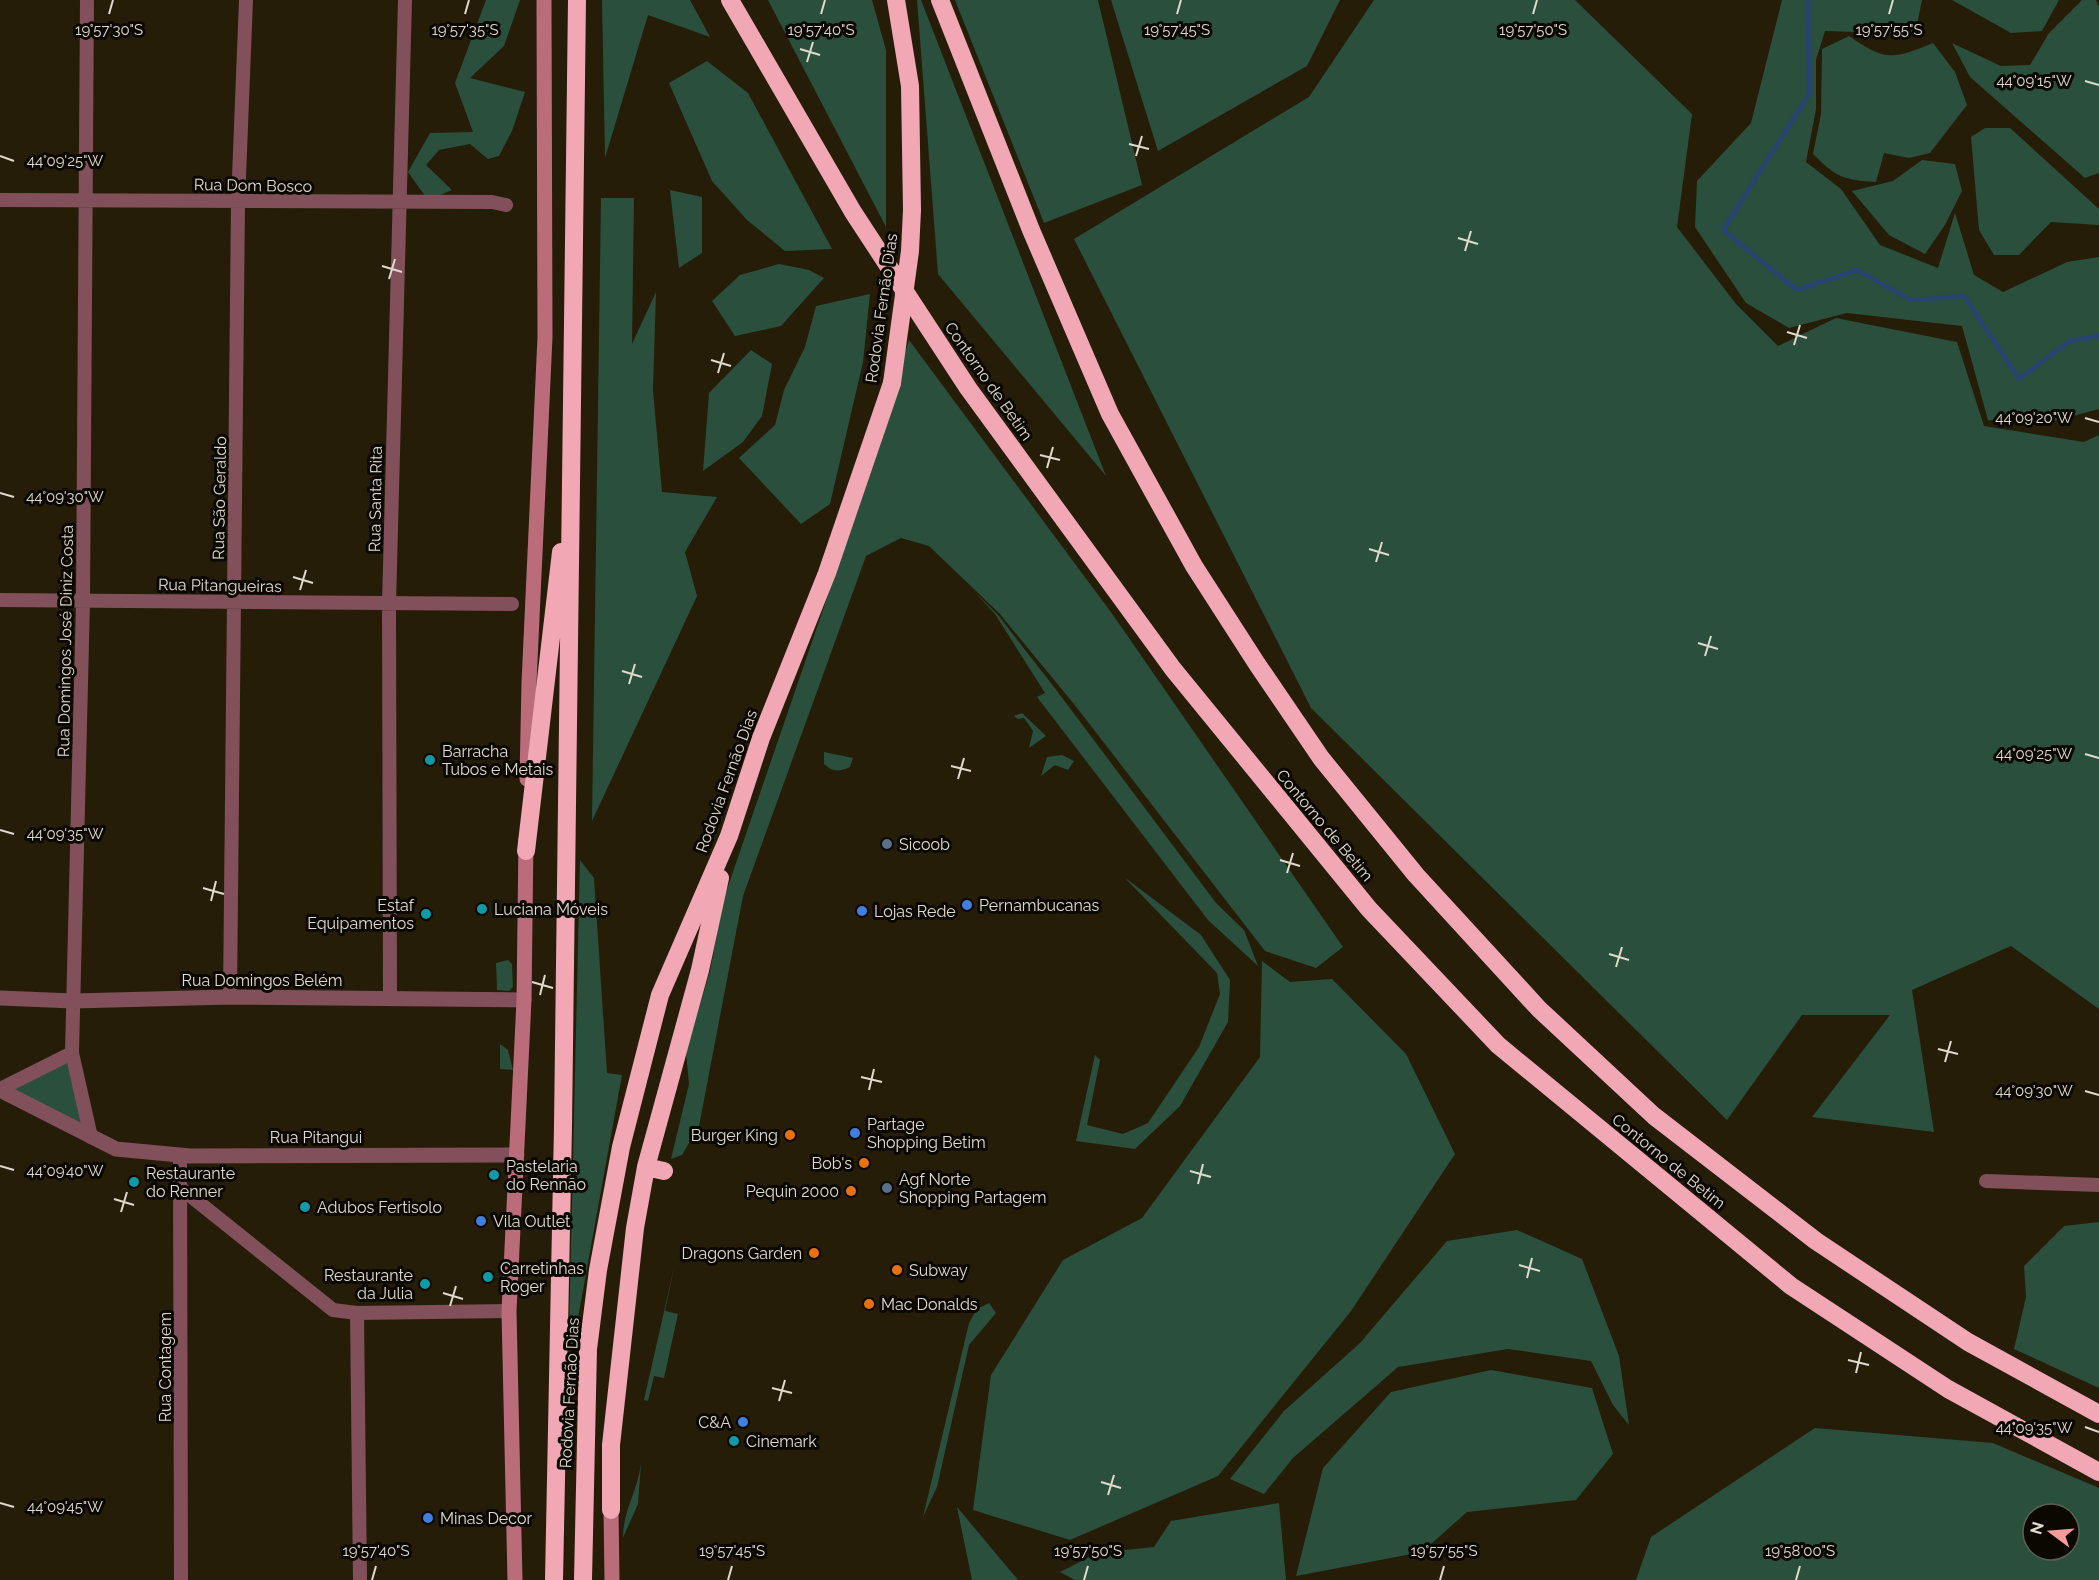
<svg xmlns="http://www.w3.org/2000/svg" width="2099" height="1580" font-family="Raleway,sans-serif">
	<rect width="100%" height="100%" fill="#251d08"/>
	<!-- green -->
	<path fill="#2a4f3c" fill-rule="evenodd" d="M 486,0 L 520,0 L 504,46 L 470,78 L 525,92 L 512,131 L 499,156 L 488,159 L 470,144 L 439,150 L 426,165 L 452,190 L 428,200 L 408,172 L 430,133 L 473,132 L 455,83 Z
		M 602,0 L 690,0 L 710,37 L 648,15 L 605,158 Z
		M 768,0 L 872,0 L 886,50 L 886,227 Z
		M 917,0 L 921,0 L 1106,476 L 938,274 Z
		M 955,0 L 1098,0 L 1142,185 L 1044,223 Z
		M 1111,0 L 1340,0 L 1307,66 L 1158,151 Z
		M 1374,0 L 1575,0 L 1692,114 L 1677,227 L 1736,304 L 1778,346 L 1836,318 L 1957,342 L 1984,426 L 2084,442 L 2099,435 L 2099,1009 L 2011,946 L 1912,990 L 1934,1132 L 1812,1117 L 1890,1015 L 1802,1015 L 1727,1120 L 1311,708 L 1074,239 L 1309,97 Z
		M 1782,0 L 1922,0 L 1915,34 L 1825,31 L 1816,60 L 1816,109 L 1806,162 L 1841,189 L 1880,245 L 1938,268 L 1955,213 L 1974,275 L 2003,292 L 2067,262 L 2099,257 L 2099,409 L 2035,426 L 1988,420 L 1962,326 L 1847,313 L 1789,328 L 1746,303 L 1695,227 L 1697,181 L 1751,123 Z
		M 1952,0 L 2059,0 L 2042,31 L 2011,33 Z
		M 2082,0 L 2096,0 L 2099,7 L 2099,173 L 2085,178 L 1970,77 L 1952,43 L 2001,66 L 2030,65 L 2049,33 Z
		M 1849,36 C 1886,62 1893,59 1933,43 L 1955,72 L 1967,105 L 1930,153 L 1909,158 L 1884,153 L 1876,182 C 1843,180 1836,177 1813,154 L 1821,114 L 1822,49 Z
		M 707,61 L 748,93 L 832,249 L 785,251 L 747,220 L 712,181 L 669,83 Z
		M 1985,128 L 2010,128 L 2099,209 L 2099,225 L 2051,222 L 2019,255 L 1994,255 L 1979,230 L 1971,137 Z
		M 1922,160 L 1955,164 L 1962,191 L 1945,225 L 1925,254 L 1889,235 L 1852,191 L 1893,181 Z
		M 670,190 L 702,197 L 702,253 L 679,268 Z
		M 601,198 L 634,198 L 632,344 L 656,292 L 653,390 L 662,492 L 717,497 L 685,552 L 697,596 L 592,821 Z
		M 779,264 L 809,270 L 824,278 L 781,326 L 735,336 L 712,301 L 740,275 Z
		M 870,294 L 863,362 L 830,504 L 801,524 L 739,458 L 775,425 L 784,390 L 805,347 L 816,306 Z
		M 909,340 L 1113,615 L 1343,947 L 1316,968 L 1265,951 L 1074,704 L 999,613 L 929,546 L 901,538 L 866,556 L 743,896 L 699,1126 L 682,1155 L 671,1159 L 689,1084 L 686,1052 L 710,971 L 724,898 L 839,563 Z
		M 751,350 L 772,364 L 762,416 L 743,442 L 703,471 L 709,393 Z
		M 973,590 L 998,615 L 1054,687 L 1216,903 L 1244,930 L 1258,966 L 1208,920 L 1037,697 L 1045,693 L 995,614 Z
		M 1022,713 L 1046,736 L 1029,748 L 1033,731 L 1024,718 L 1018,719 L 1014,716 Z
		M 824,752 L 853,758 L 850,767 C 839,772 833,772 824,764 Z
		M 1062,755 L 1074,761 L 1068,770 L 1055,765 L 1041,776 L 1047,757 Z
		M 580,860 L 594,878 L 607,1073 L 622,1075 L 568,1373 Z
		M 1124,877 L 1201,935 L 1230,980 L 1228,1022 L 1180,1106 L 1135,1149 L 1076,1141 L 1095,1055 L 1100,1060 L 1087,1125 L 1123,1134 L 1148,1123 L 1199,1047 L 1220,994 L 1217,973 Z
		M 508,960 L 512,964 L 513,987 L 509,991 L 497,990 L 496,963 Z
		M 1262,961 L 1290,982 L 1332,979 L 1406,1054 L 1455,1154 L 1351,1311 L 1218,1476 L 1070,1540 L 973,1510 L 991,1375 L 1063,1260 L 1142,1218 L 1260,1057 Z
		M 500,1044 L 508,1050 L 513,1070 L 500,1069 Z
		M 67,1062 L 85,1130 L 13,1089 Z
		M 2099,1222 L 2099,1388 L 2014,1349 L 2026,1297 L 2024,1266 L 2064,1226 Z
		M 1517,1230 L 1582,1259 L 1619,1356 L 1629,1425 L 1613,1405 L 1591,1361 L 1508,1349 L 1398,1367 L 1293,1458 L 1264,1494 L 1230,1479 L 1284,1411 L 1360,1343 L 1447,1241 Z
		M 675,1263 L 665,1311 L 678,1314 L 664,1378 L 654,1376 L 648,1401 L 644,1400 Z
		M 989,1303 L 996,1313 L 969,1345 L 937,1487 L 923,1517 L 969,1323 L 977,1309 Z
		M 1491,1370 L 1592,1388 L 1613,1454 L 1576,1500 L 1467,1512 L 1422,1552 L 1296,1576 L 1323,1468 L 1391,1392 Z
		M 1815,1428 L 1993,1443 L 2099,1488 L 2099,1580 L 1636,1580 L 1651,1537 ZM 2033,1514 L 2069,1514 L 2069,1550 L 2033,1550 Z
		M 641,1464 L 638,1504 L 623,1538 C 623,1510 637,1493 641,1464 Z
		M 1279,1503 L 1286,1580 L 1075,1580 L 1060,1572 L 1097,1553 L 1154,1547 L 1171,1521 Z
		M 957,1507 L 1018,1580 L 972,1580 Z"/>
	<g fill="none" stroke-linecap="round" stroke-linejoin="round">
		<!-- stream -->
		<path stroke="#274473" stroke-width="4.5" d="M 1808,0 L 1809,94 L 1723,230 L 1797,290 L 1857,270 L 1910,300 L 1964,296 L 2019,379 L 2070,341 L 2099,336"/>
		<!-- minor -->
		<path stroke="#81505a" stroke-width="14" d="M 87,0 L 83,601 L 72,1053 L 91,1137
			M 0,200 L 492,202 L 506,205
			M 0,600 L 512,604
			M 230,997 L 238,202 L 246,0
			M 390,998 L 389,604 L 405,0
			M 0,1089 L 72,1053
			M 180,1155 L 181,1580
			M 1986,1181 L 2099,1185
			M 182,1189 L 333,1310 L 357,1313 L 509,1311
			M 357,1313 L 360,1579"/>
		<!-- tertiary -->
		<path stroke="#81505a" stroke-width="15" d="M 0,998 L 73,1001 L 230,997 L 524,1000
			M 0,1090 L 116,1149 L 190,1156 L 517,1155"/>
		<!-- secondary -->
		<path stroke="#ba6c7b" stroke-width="15" d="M 527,779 L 529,683 L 545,337 L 544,0
			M 611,1510 L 612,1580
			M 515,1580 L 509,1311 L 524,1000 L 526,839"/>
		<!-- motorway -->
		<path stroke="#f1a7b4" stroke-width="18" d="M 730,0 L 853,212 L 968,388 L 1173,669 L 1369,909 L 1498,1045 L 1791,1286 L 1948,1389 L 2099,1472
			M 896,0 L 910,86 L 912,210
			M 940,0 L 1031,230 L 1110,414 L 1194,566 L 1257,664 L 1321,758 L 1416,875 L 1539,1009 L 1654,1116 L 1816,1241 L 1968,1342 L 2099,1414
			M 526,851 L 561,552
			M 646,1167 L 664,1171
			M 611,1510 L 611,1445 L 635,1228 L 646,1167 L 700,970 L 720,878
			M 554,1580 L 563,1126 L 577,0
			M 583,1580 L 588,1349 L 598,1270 L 621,1147 L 660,995 L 729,836 L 761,738 L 827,573 L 892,383"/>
		<!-- motorway-bridge -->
		<path stroke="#f1a7b4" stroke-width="18" d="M 892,383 L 910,251 L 912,210"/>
	</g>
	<!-- ticks -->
	<path fill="none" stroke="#e0dace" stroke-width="2" d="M 109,14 L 113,0M 465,14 L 469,0M 821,14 L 825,0M 1177,14 L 1181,0M 1533,14 L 1537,0M 1889,14 L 1893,0M 800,49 L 820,55M 807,62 L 813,42M 2085,81 L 2099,85M 1129,144 L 1149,149M 0,156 L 14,161M 1136,156 L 1142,136M 1458,238 L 1478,244M 1465,251 L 1471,231M 382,266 L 402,272M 389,279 L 395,259M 1787,332 L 1807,338M 1794,345 L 1800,325M 711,360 L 731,366M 718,373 L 724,353M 2085,418 L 2099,422M 1040,455 L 1060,460M 1047,468 L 1053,447M 0,493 L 14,497M 1369,549 L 1389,555M 1376,562 L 1382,542M 293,577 L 313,583M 300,590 L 306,570M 1698,643 L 1718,649M 1705,656 L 1711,636M 622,671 L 642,677M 629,684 L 635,664M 2085,754 L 2099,758M 951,766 L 971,771M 958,779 L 964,758M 0,830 L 14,834M 1280,860 L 1300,866M 1287,873 L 1293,853M 203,888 L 224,894M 211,901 L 216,881M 1609,954 L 1629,960M 1616,967 L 1622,947M 532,982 L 553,988M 540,995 L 545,975M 1938,1049 L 1958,1054M 1945,1062 L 1951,1041M 861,1077 L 882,1082M 869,1090 L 874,1069M 2085,1091 L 2099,1095M 0,1166 L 14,1170M 1190,1171 L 1211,1177M 1198,1184 L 1203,1164M 114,1199 L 134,1205M 121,1212 L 127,1192M 1519,1265 L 1540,1271M 1527,1278 L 1532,1258M 443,1293 L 463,1299M 450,1306 L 456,1286M 1848,1360 L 1869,1365M 1856,1373 L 1861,1352M 772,1388 L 792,1393M 779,1401 L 785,1380M 2085,1427 L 2099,1432M 1101,1482 L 1121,1488M 1108,1495 L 1114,1475M 0,1503 L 14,1507M 372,1580 L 376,1566M 728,1580 L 732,1566M 1084,1580 L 1088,1566M 1440,1580 L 1444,1566M 1796,1580 L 1800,1566"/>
	<!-- markers -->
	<g fill="#0f9aa8" stroke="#0b0802" stroke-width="2">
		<circle cx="430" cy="760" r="6"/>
		<circle cx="482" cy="909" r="6"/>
		<circle cx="426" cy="914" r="6"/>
		<circle cx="494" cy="1175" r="6"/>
		<circle cx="134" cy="1182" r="6"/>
		<circle cx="305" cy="1207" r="6"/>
		<circle cx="488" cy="1277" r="6"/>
		<circle cx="425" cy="1284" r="6"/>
		<circle cx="734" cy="1441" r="6"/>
	</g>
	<g fill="#5c6f8a" stroke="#0b0802" stroke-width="2">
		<circle cx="887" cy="844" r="6"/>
		<circle cx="887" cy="1188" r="6"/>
	</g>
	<g fill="#3f7fe0" stroke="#0b0802" stroke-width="2">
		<circle cx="967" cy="905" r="6"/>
		<circle cx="862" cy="911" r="6"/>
		<circle cx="855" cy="1133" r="6"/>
		<circle cx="481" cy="1221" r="6"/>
		<circle cx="743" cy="1422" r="6"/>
		<circle cx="428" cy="1518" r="6"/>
	</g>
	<g fill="#e8710a" stroke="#0b0802" stroke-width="2">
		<circle cx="790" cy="1135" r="6"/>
		<circle cx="864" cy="1163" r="6"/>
		<circle cx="851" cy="1191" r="6"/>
		<circle cx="814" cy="1253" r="6"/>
		<circle cx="897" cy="1270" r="6"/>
		<circle cx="869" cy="1304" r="6"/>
	</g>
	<g text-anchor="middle" stroke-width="6" stroke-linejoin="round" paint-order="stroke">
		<!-- street labels -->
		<g font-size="16" fill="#e0dace" stroke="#0b0802">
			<text transform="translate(253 185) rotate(1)" y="6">Rua Dom Bosco</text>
			<text transform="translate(881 308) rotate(-82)" y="6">Rodovia Fernão Dias</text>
			<text transform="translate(989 381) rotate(55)" y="6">Contorno de Betim</text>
			<text transform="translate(219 498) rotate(-89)" y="6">Rua São Geraldo</text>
			<text transform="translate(375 499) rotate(-89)" y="6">Rua Santa Rita</text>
			<text transform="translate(220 585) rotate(1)" y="6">Rua Pitangueiras</text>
			<text transform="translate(65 641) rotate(-89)" y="6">Rua Domingos José Diniz Costa</text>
			<text transform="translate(726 781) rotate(-70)" y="6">Rodovia Fernão Dias</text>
			<text transform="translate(1325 825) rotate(50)" y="6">Contorno de Betim</text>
			<text x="262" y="986">Rua Domingos Belém</text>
			<text x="316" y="1143">Rua Pitangui</text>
			<text transform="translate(1669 1161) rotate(39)" y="6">Contorno de Betim</text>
			<text transform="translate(165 1367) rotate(-90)" y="6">Rua Contagem</text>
			<text transform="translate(569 1393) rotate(-87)" y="6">Rodovia Fernão Dias</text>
		</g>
		<!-- poi labels -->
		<g font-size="16" fill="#e0dace" stroke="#0b0802" text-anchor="start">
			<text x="442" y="757">Barracha<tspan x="442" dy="18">Tubos e Metais</tspan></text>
			<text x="899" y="850">Sicoob</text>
			<text x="414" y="911" text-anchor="end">Estaf<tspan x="414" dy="18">Equipamentos</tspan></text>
			<text x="979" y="911">Pernambucanas</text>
			<text x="494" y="915">Luciana Móveis</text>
			<text x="874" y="917">Lojas Rede</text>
			<text x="867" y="1130">Partage<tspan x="867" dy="18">Shopping Betim</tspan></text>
			<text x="778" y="1141" text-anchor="end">Burger King</text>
			<text x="852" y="1169" text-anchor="end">Bob's</text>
			<text x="506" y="1172">Pastelaria<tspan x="506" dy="18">do Rennão</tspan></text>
			<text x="146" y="1179">Restaurante<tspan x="146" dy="18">do Renner</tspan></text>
			<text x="899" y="1185">Agf Norte<tspan x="899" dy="18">Shopping Partagem</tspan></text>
			<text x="839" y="1197" text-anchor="end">Pequin 2000</text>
			<text x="317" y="1213">Adubos Fertisolo</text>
			<text x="493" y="1227">Vila Outlet</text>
			<text x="802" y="1259" text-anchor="end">Dragons Garden</text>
			<text x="500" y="1274">Carretinhas<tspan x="500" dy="18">Roger</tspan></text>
			<text x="909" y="1276">Subway</text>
			<text x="413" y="1281" text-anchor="end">Restaurante<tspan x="413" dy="18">da Julia</tspan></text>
			<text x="881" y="1310">Mac Donalds</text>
			<text x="731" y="1428" text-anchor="end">C&amp;A</text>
			<text x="746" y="1447">Cinemark</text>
			<text x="440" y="1524">Minas Decor</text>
		</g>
	</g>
	<g font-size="15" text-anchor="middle" fill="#e0dace" stroke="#0b0802" stroke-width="6" stroke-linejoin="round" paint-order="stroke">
		<text x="109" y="35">19°57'30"S</text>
		<text x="465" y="35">19°57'35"S</text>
		<text x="821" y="35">19°57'40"S</text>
		<text x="1177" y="35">19°57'45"S</text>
		<text x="1533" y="35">19°57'50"S</text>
		<text x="1889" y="35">19°57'55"S</text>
		<text x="2034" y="86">44°09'15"W</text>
		<text x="65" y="166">44°09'25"W</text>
		<text x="2034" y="423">44°09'20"W</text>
		<text x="65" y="502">44°09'30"W</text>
		<text x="2034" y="759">44°09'25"W</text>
		<text x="65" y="839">44°09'35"W</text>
		<text x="2034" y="1096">44°09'30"W</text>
		<text x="65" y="1176">44°09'40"W</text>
		<text x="2034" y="1433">44°09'35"W</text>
		<text x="65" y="1512">44°09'45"W</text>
		<text x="376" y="1556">19°57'40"S</text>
		<text x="732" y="1556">19°57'45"S</text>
		<text x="1088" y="1556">19°57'50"S</text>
		<text x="1444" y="1556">19°57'55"S</text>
		<text x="1800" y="1556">19°58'00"S</text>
	</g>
	<!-- north arrow -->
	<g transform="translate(2051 1532) rotate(286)"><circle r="28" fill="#0b0802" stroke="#605c54" stroke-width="1.5"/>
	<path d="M0-4.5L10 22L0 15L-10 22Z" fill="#f59b9a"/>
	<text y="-9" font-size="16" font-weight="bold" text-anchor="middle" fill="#e0dace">N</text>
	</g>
</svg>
